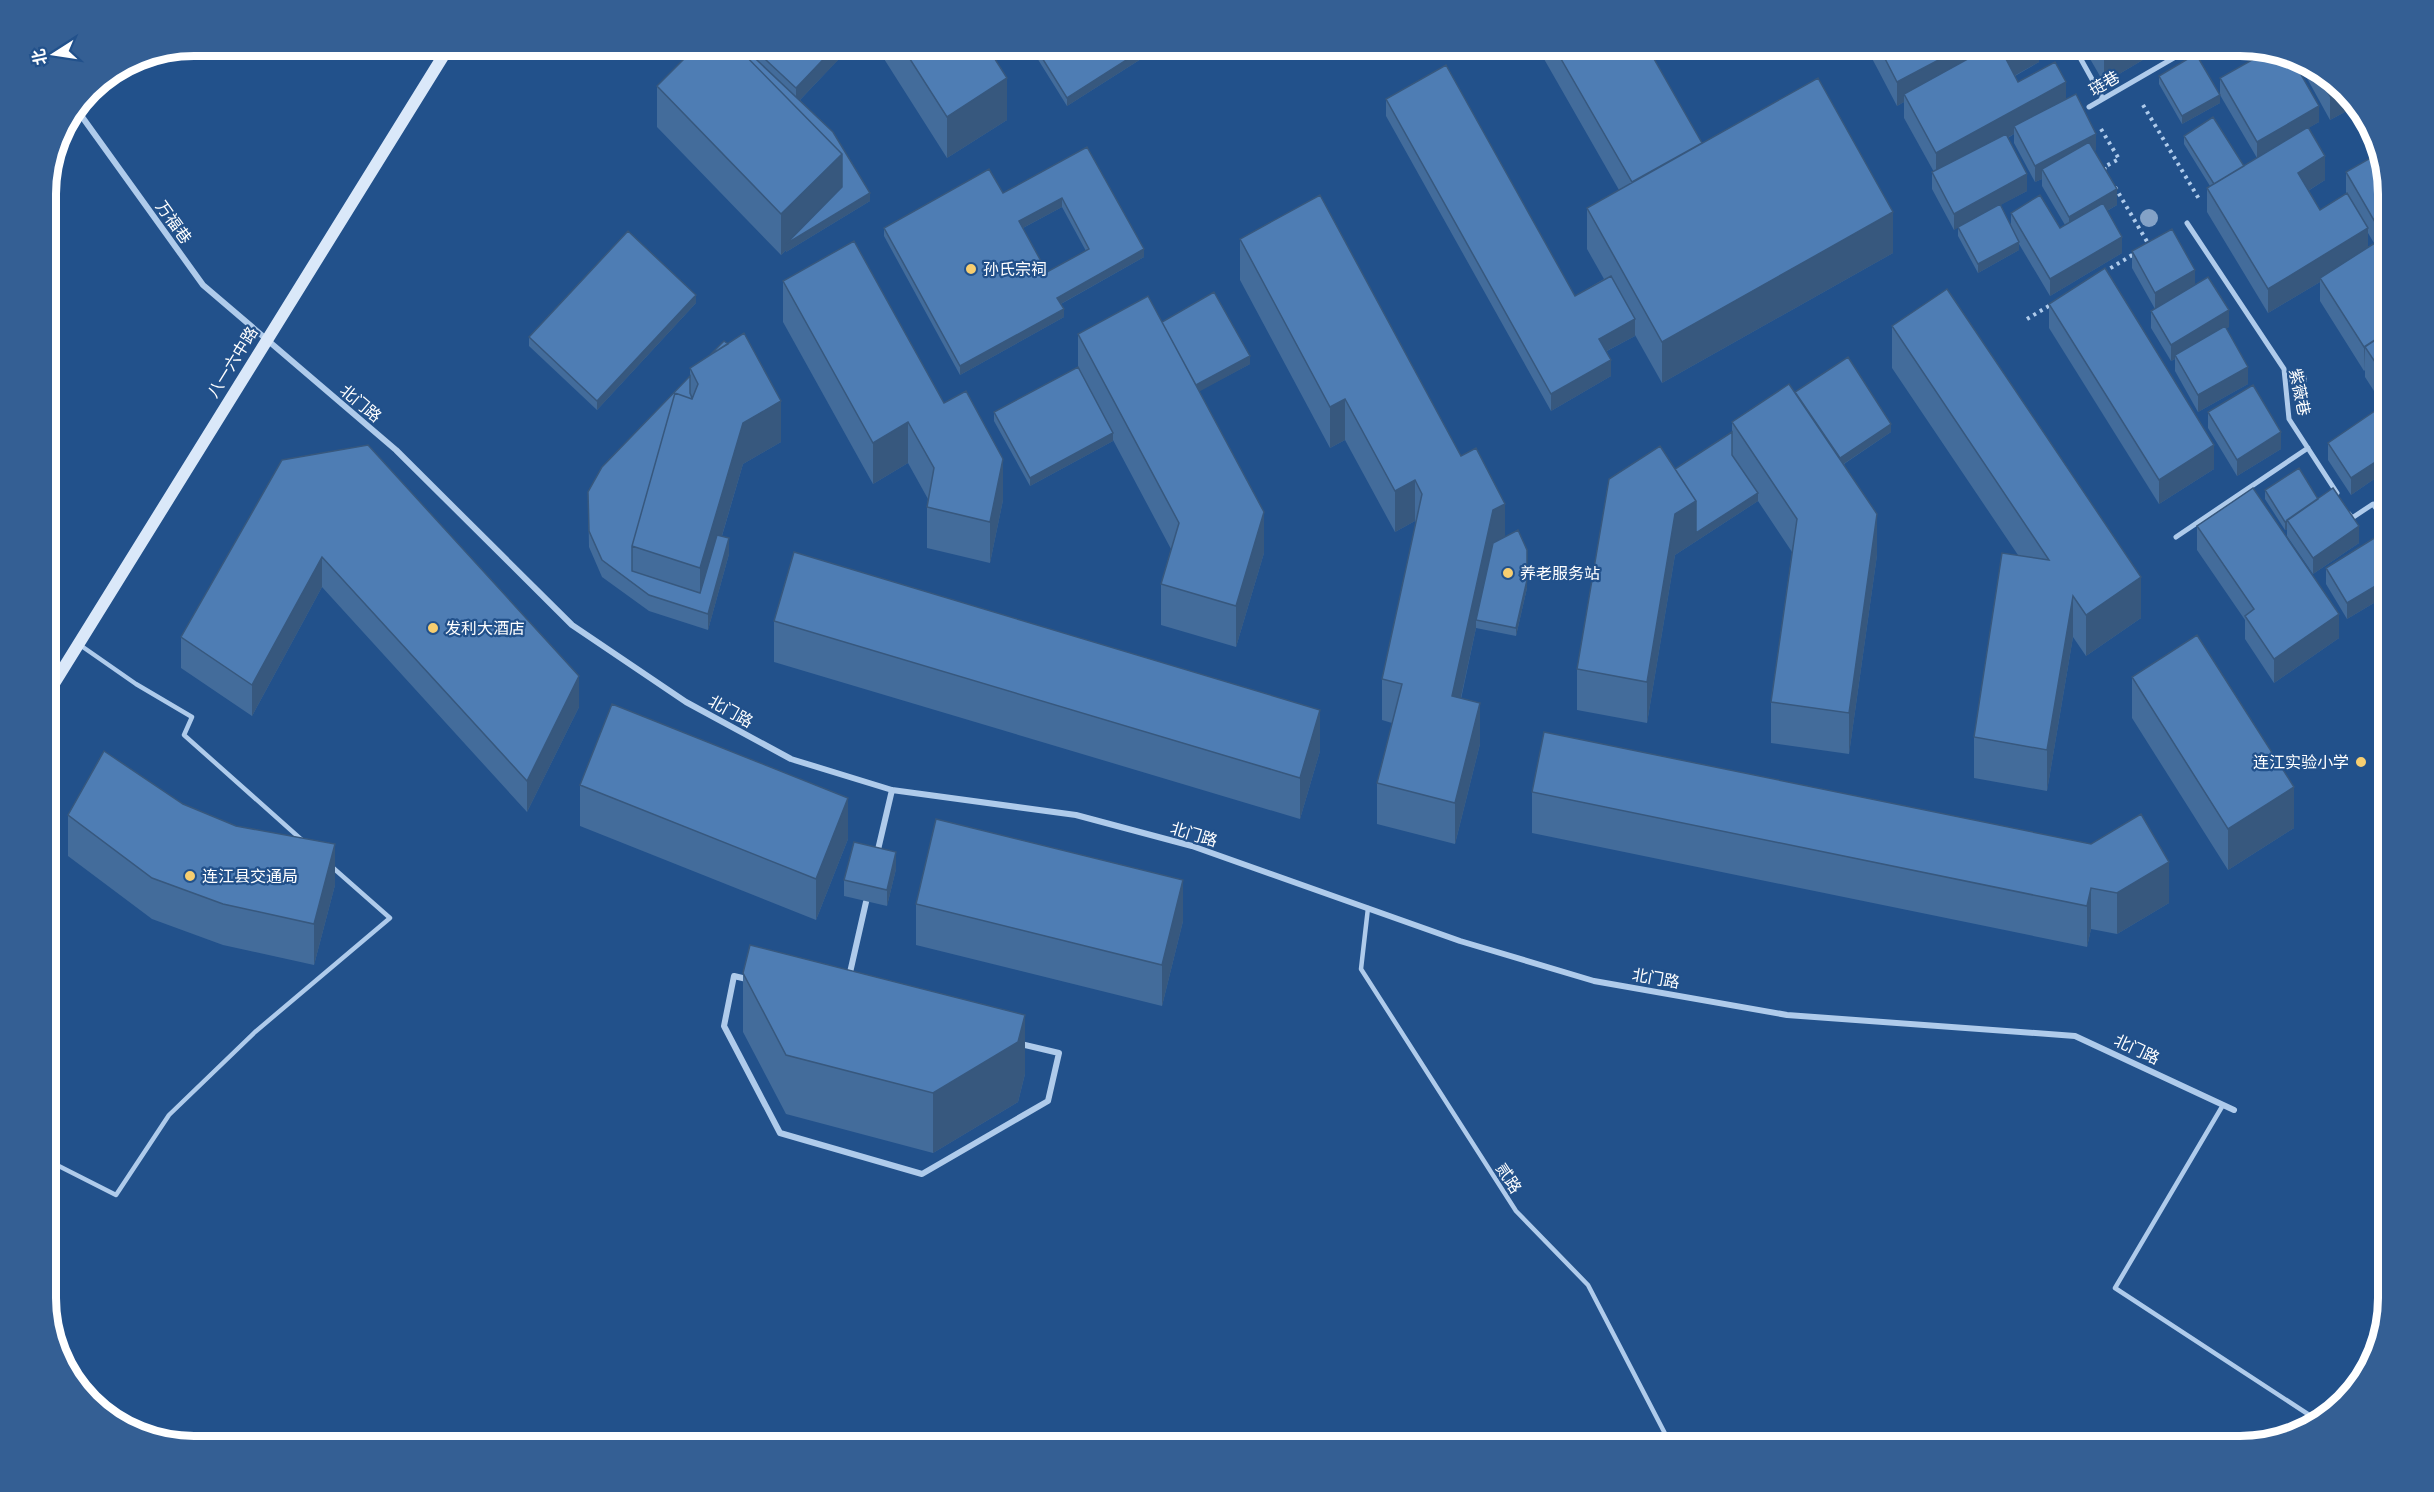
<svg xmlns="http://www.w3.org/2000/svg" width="2434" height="1492" font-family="Poppins,'Noto Sans SC',sans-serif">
	<rect width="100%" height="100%" fill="#22518b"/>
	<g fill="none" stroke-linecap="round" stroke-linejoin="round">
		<!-- path -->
		<path stroke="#afcbeb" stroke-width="4" stroke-dasharray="3 4.5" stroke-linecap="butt" d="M 2143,105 L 2199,199
			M 2101,129 L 2119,159 L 2104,167 L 2105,170
			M 2115,187 L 2149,245
			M 2104,272 L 2134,254
			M 2027,319 L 2052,304"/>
		<!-- service -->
		<path stroke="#afcbeb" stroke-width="4.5" d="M 80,645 L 136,684 L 192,717 L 184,735 L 303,841
			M 1368,908 L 1361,969 L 1516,1211 L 1588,1285 L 1672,1447
			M 2223,1105 L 2115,1288 L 2320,1422
			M 45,1159 L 116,1195 L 169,1115 L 255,1032 L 390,918 L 331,866"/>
		<!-- pedestrian -->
		<path stroke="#afcbeb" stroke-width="5" d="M 2073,45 L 2103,99
			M 2089,107 L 2196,45
			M 2187,223 L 2284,369 L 2289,419 L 2337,493
			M 2349,514 L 2352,518 L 2373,504 L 2386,522 L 2389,520
			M 2176,537 L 2308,448"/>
		<!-- minor -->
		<path stroke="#afcbeb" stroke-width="6" d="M 75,107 L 203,285 L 396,450 L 572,625 L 686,702 L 791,759 L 892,790 L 1076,815 L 1192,846 L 1460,941 L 1594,981 L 1787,1015 L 2075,1036 L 2234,1110
			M 877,854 L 892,790
			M 734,976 L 1059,1053 L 1048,1101 L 922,1174 L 780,1133 L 724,1026 Z
			M 849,977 L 866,902"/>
		<!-- secondary -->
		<path stroke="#dae8f9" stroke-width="12" d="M 45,698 L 450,45"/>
	</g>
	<!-- trees -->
	<g fill="#84a2c7">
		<circle cx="2149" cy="218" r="9"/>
		<circle cx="2298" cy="379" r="9"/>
	</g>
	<!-- wall -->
	<path fill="#436c9b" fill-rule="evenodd" d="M 698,45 L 852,45 L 800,100 L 870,201 L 786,252 L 786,250 L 781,255 L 657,127 L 657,86 Z
		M 872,45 L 986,45 L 1007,120 L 947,158 L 879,51 Z
		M 1029,45 L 1163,45 L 1067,106 Z
		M 1536,45 L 1646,45 L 1702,143 L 1893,253 L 1662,383 L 1635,335 L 1635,336 L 1607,351 L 1611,376 L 1551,411 L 1386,116 L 1386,99 L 1575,296 L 1604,279 L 1587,249 L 1587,208 L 1619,190 Z
		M 1865,45 L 2039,45 L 2039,62 L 2015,76 L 2018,82 L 2066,100 L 2096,150 L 2094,151 L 2117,205 L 2107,211 L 2122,253 L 2050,296 L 2019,244 L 2019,250 L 1978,273 L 1958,236 L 1958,227 L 1954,230 L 1932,189 L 1932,172 L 1934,172 L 1904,118 L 1904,102 L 1897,106 ZM 2014,134 L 2014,143 L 2035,182 L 2042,179 L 2042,186 L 2065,225 L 2060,228 L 2011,213 L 2011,225 L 2000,205 L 2027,191 L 2008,138 Z
		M 2082,45 L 2168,45 L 2104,83 Z
		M 2297,60 L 2315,65 L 2356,106 L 2330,120 Z
		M 2159,76 L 2220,103 L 2182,124 L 2159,84 Z
		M 2220,78 L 2319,122 L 2308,128 L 2325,180 L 2308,191 L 2320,210 L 2346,194 L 2346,172 L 2389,184 L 2389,489 L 2380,475 L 2351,495 L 2328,460 L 2328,443 L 2383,405 L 2365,377 L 2365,370 L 2364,371 L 2320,301 L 2320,282 L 2268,313 L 2207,212 L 2207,188 L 2210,186 L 2184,144 L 2184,136 L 2244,166 L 2257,158 L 2220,95 ZM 2368,233 L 2374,243 L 2368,247 Z
		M 1087,147 L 1144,257 L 1061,304 L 1064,317 L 960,375 L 884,236 L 884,228 L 1003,193 ZM 1062,207 L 1086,251 L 1047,272 L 1023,228 Z
		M 1240,239 L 1461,456 L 1505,537 L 1527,588 L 1516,636 L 1476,628 L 1461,699 L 1480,744 L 1455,844 L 1377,824 L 1377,783 L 1392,723 L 1382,720 L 1382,679 L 1416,523 L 1415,521 L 1395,532 L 1345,440 L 1330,448 L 1240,280 Z
		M 2132,251 L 2195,285 L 2229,327 L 2226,328 L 2248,384 L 2198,412 L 2175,371 L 2175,359 L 2171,361 L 2151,328 L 2151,311 L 2155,309 L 2132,268 Z
		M 783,281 L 944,403 L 1003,500 L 990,563 L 927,548 L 927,507 L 928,499 L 908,463 L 873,484 L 783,322 Z
		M 696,303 L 597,410 L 529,346 L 529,337 Z
		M 2049,304 L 2214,469 L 2159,504 L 2049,328 Z
		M 1162,322 L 1250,364 L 1199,391 L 1264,553 L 1236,647 L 1161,625 L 1161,584 L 1171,549 L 1113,440 L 1113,441 L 1030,486 L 994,421 L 994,412 L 1078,367 L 1078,334 Z
		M 1892,326 L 2141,618 L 2086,656 L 2073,637 L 2047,791 L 1974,778 L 1974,737 L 2018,555 L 1892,368 Z
		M 690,368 L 781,442 L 743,464 L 722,536 L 729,554 L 708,630 L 649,611 L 602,577 L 589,547 L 588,492 L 690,376 Z
		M 1795,392 L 1891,432 L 1844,464 L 1877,555 L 1849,754 L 1771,743 L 1771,702 L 1792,552 L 1758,501 L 1675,555 L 1647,723 L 1577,710 L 1577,669 L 1675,469 L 1732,432 L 1732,422 Z
		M 2208,412 L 2281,449 L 2237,476 L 2208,428 Z
		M 282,460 L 579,707 L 527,812 L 322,587 L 252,716 L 181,668 L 181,637 Z
		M 2265,490 L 2318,498 L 2359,543 L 2313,574 L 2287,536 L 2287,529 L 2285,530 L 2265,499 Z
		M 2197,526 L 2339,638 L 2274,683 L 2245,639 L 2245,620 L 2197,550 Z
		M 2389,539 L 2389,594 L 2347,619 L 2326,584 L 2326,568 Z
		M 774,621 L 1320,751 L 1300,819 L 774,662 Z
		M 2389,645 L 2389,694 L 2377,678 L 2377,654 Z
		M 2132,677 L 2294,828 L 2228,870 L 2132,718 Z
		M 1544,732 L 2169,903 L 2117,934 L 2091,929 L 2087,947 L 1532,833 L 1532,792 Z
		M 580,785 L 848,839 L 816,920 L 580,826 Z
		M 183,804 L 335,885 L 314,965 L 223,945 L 152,919 L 68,856 L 68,815 Z
		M 896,869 L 887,906 L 844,896 L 844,880 Z
		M 916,904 L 1183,921 L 1162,1006 L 916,945 Z
		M 743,973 L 1025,1074 L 1018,1102 L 933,1153 L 786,1114 L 743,1032 Z"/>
	<!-- shaded-wall -->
	<path fill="#37587e" d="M 837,45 L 842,45 L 842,56 L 796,104 L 796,88 Z
		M 845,45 L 852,45 L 842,56 L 842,48 Z
		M 1113,45 L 1140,45 L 1113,62 Z
		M 1150,45 L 1163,45 L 1067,106 L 1067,98 Z
		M 1967,45 L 2003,45 L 1904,94 L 1904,102 L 1897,106 L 1897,82 Z
		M 2027,45 L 2039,45 L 2039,62 L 2005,81 L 2005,57 Z
		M 2116,45 L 2168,45 L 2104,83 L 2104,52 Z
		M 1007,78 L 1007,120 L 947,158 L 947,117 Z
		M 2066,82 L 2066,106 L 2014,126 L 2014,134 L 1936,177 L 1936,153 Z
		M 2340,90 L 2356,106 L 2330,120 L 2330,96 Z
		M 2220,95 L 2220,103 L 2182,124 L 2182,116 Z
		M 2319,106 L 2319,122 L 2257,158 L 2257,142 Z
		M 2096,134 L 2096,150 L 2046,176 L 2042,169 L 2042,179 L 2035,182 L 2035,166 Z
		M 842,154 L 842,195 L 870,193 L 870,201 L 786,252 L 786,250 L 781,255 L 781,214 Z
		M 2325,156 L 2325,180 L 2298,197 L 2298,173 Z
		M 2027,174 L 2027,191 L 1954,230 L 1954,214 Z
		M 2117,189 L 2117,205 L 2069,233 L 2069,217 Z
		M 1062,198 L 1062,207 L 1019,230 L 1019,221 Z
		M 1893,212 L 1893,253 L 1662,383 L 1662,342 Z
		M 2389,223 L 2389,247 L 2379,253 L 2379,229 Z
		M 2368,228 L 2368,252 L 2320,278 L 2320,282 L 2268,313 L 2268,289 Z
		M 2122,237 L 2122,253 L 2050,296 L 2050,279 Z
		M 2019,242 L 2019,250 L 1978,273 L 1978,264 Z
		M 1144,249 L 1144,257 L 1057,306 L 1057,298 Z
		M 2195,270 L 2195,286 L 2155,310 L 2155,293 Z
		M 696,295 L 696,303 L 597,410 L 597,401 Z
		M 1064,309 L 1064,317 L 960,375 L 960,366 Z
		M 2229,310 L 2229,327 L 2177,358 L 2175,355 L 2175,359 L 2171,361 L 2171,345 Z
		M 1635,319 L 1635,336 L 1599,355 L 1599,339 Z
		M 2364,347 L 2365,347 L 2364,371 Z
		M 1250,356 L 1250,364 L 1182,401 L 1182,392 Z
		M 1611,360 L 1611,376 L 1551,411 L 1551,394 Z
		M 2248,367 L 2248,384 L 2198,412 L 2198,395 Z
		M 1345,399 L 1345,440 L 1330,448 L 1330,407 Z
		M 781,401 L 781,442 L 743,464 L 700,610 L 700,568 L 743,423 Z
		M 908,422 L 908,463 L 873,484 L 873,443 Z
		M 1891,424 L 1891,432 L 1824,477 L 1824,469 Z
		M 2281,432 L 2281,449 L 2237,476 L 2237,460 Z
		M 1113,433 L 1113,441 L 1030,486 L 1030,478 Z
		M 2214,445 L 2214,469 L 2159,504 L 2159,480 Z
		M 1003,459 L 1003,500 L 990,563 L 990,522 Z
		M 2380,459 L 2380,475 L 2351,495 L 2351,478 Z
		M 1415,480 L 1415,521 L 1395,532 L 1395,491 Z
		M 1758,493 L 1758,501 L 1675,555 L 1647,723 L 1647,682 L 1675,514 L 1696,501 Z
		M 1505,504 L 1505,545 L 1476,620 L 1476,628 L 1452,738 L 1452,696 L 1493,510 Z
		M 1264,512 L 1264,553 L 1236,647 L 1236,606 Z
		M 1877,514 L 1877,555 L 1849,754 L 1849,713 Z
		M 2287,520 L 2287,529 L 2285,530 L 2285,522 Z
		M 2359,526 L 2359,543 L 2313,574 L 2313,558 Z
		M 729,538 L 729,554 L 708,630 L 708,614 Z
		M 322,557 L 322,587 L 252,716 L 252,685 Z
		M 2141,577 L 2141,618 L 2086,656 L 2086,615 Z
		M 2389,578 L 2389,594 L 2347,619 L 2347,603 Z
		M 1527,580 L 1527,588 L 1516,636 L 1516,628 Z
		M 2073,596 L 2073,637 L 2047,791 L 2047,750 Z
		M 2339,614 L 2339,638 L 2274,683 L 2274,659 Z
		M 579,676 L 579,707 L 527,812 L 527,781 Z
		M 1480,703 L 1480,744 L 1455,844 L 1455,803 Z
		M 1320,710 L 1320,751 L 1300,819 L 1300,778 Z
		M 2294,787 L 2294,828 L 2228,870 L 2228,829 Z
		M 848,798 L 848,839 L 816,920 L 816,879 Z
		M 335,844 L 335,885 L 314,965 L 314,924 Z
		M 896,852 L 896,869 L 887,906 L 887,890 Z
		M 2169,862 L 2169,903 L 2117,934 L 2117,893 Z
		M 1183,880 L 1183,921 L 1162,1006 L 1162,965 Z
		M 2091,888 L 2091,929 L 2087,947 L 2087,906 Z
		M 1025,1015 L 1025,1074 L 1018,1102 L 933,1153 L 933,1093 Z"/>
	<!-- building -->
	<path fill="#4e7db4" stroke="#37587e" stroke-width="1.5" fill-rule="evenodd" d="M 698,45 L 735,45 L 842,154 L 781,214 L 657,86 Z
		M 735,45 L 741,45 L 833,132 L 870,193 L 786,244 L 842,187 L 842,154 Z
		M 750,45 L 837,45 L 796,88 Z
		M 901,45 L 986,45 L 1007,78 L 947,117 Z
		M 1034,45 L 1107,45 L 1113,54 L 1127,45 L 1150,45 L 1067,98 Z
		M 1553,45 L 1646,45 L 1702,143 L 1632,182 Z
		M 1878,45 L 1967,45 L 1897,82 Z
		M 1993,45 L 2027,45 L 2005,57 L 2018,82 L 2055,62 L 2066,82 L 1936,153 L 1904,94 Z
		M 2100,45 L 2116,45 L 2104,52 Z
		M 2266,52 L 2292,59 L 2319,106 L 2257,142 L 2220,78 Z
		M 2196,54 L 2220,95 L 2182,116 L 2159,76 Z
		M 2313,64 L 2315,65 L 2340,90 L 2330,96 Z
		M 1446,65 L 1575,296 L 1611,276 L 1635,319 L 1599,339 L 1611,360 L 1551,394 L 1386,99 Z
		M 1818,78 L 1893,212 L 1662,342 L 1587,208 Z
		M 2076,94 L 2096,134 L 2035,166 L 2014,126 Z
		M 2213,117 L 2244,166 L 2214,184 L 2184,136 Z
		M 2308,127 L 2325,156 L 2298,173 L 2320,210 L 2347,193 L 2368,228 L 2268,289 L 2207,188 Z
		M 2006,134 L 2027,174 L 1954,214 L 1932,172 Z
		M 2089,142 L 2117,189 L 2069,217 L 2042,169 Z
		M 1087,147 L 1144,249 L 1057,298 L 1064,309 L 960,366 L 884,228 L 989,169 L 1003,193 ZM 1062,198 L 1089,249 L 1047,272 L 1019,221 Z
		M 2379,153 L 2389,184 L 2389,223 L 2379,229 L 2346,172 Z
		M 1320,195 L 1461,456 L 1476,448 L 1505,504 L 1493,510 L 1452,696 L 1480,703 L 1455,803 L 1377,783 L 1402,684 L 1382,679 L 1422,494 L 1415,480 L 1395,491 L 1345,399 L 1330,407 L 1240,239 Z
		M 2040,195 L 2060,228 L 2103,203 L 2122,237 L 2050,279 L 2011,213 Z
		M 2000,204 L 2019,242 L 1978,264 L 1958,227 Z
		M 2172,229 L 2195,270 L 2155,293 L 2132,251 Z
		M 628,231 L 696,295 L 597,401 L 529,337 Z
		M 2389,234 L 2389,331 L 2364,347 L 2320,278 Z
		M 854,241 L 944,403 L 966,391 L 1003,459 L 990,522 L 927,507 L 934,468 L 908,422 L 873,443 L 783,281 Z
		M 2105,268 L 2214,445 L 2159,480 L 2049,304 Z
		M 2208,277 L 2229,310 L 2171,345 L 2151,311 Z
		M 1947,289 L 2141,577 L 2086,615 L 2073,596 L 2047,750 L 1974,737 L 2002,553 L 2049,560 L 1892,326 Z
		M 1214,292 L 1250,356 L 1196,385 L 1162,322 Z
		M 1148,296 L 1264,512 L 1236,606 L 1161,584 L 1179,523 L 1078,334 Z
		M 2225,326 L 2248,367 L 2198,395 L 2175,355 Z
		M 2389,331 L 2389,383 L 2365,347 Z
		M 744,333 L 781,401 L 743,423 L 700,568 L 632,546 L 675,393 L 692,399 L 698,384 L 690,368 Z
		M 724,341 L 728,344 L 710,355 Z
		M 1848,357 L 1891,424 L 1840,458 L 1795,392 Z
		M 1078,367 L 1113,433 L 1030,478 L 994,412 Z
		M 690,376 L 690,393 L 692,398 L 692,399 L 675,393 L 632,546 L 632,571 L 700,593 L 717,535 L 729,538 L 708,614 L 649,595 L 602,560 L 589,531 L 588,492 L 602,467 Z
		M 1789,384 L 1877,514 L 1849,713 L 1771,702 L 1797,519 L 1732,422 Z
		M 2253,385 L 2281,432 L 2237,460 L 2208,412 Z
		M 2388,402 L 2389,404 L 2389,472 L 2380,459 L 2351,478 L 2328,443 Z
		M 1732,432 L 1732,455 L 1758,493 L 1696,533 L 1696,501 L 1675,469 Z
		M 368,445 L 579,676 L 527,781 L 322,557 L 252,685 L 181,637 L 282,460 Z
		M 1660,446 L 1696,501 L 1675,514 L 1647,682 L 1577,669 L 1609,479 Z
		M 2299,468 L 2318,499 L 2285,522 L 2265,490 Z
		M 2253,488 L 2339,614 L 2274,659 L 2245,616 L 2254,609 L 2197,526 Z
		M 2333,488 L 2359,526 L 2313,558 L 2287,520 Z
		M 1518,530 L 1527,550 L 1527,580 L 1516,628 L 1476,620 L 1493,543 Z
		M 2384,532 L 2389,539 L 2389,578 L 2347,603 L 2326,568 Z
		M 794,552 L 1320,710 L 1300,778 L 774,621 Z
		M 2197,635 L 2294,787 L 2228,829 L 2132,677 Z
		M 2389,645 L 2389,670 L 2377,654 Z
		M 612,704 L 848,798 L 816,879 L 580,785 Z
		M 1544,732 L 2091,844 L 2141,814 L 2169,862 L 2117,893 L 2091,888 L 2087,906 L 1532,792 Z
		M 104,751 L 183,804 L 236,826 L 335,844 L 314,924 L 223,904 L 152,878 L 68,815 Z
		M 936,819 L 1183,880 L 1162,965 L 916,904 Z
		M 854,842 L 896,852 L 887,890 L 844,880 Z
		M 750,945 L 1025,1015 L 1018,1042 L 933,1093 L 786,1055 L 743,973 Z"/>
	<!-- markers -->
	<g fill="#f7ce70" stroke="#22518b" stroke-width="2">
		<circle cx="971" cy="269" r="6"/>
		<circle cx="1508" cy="573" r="6"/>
		<circle cx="433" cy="628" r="6"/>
		<circle cx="2361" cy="762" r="6"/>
		<circle cx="190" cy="876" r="6"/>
	</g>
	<g text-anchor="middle" stroke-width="4.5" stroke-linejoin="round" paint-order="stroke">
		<!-- street labels -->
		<g font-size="16" fill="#fff" stroke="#22518b">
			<text transform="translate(2104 83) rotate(-30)" y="6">琏巷</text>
			<text transform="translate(174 222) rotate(54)" y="6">万福巷</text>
			<text transform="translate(232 362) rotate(-58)" y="6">八一六中路</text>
			<text transform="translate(2300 392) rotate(78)" y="6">紫薇巷</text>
			<text transform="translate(361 403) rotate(40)" y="6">北门路</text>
			<text transform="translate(731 711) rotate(29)" y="6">北门路</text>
			<text transform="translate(1194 834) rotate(17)" y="6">北门路</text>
			<text transform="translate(1656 978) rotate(10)" y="6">北门路</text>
			<text transform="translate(2137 1049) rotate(25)" y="6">北门路</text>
			<text transform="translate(1509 1178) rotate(57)" y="6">贰路</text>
		</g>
		<!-- poi labels -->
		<g font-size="16" fill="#fff" stroke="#22518b" text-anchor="start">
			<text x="983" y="275">孙氏宗祠</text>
			<text x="1520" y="579">养老服务站</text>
			<text x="445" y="634">发利大酒店</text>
			<text x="2349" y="768" text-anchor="end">连江实验小学</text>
			<text x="202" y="882">连江县交通局</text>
		</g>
	</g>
	<!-- crop -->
	<path d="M0 0H2434V1492H0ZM194 56H2240A138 138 0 0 1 2378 194V1298A138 138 0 0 1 2240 1436H194A138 138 0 0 1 56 1298V194A138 138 0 0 1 194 56Z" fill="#345f94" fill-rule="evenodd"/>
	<path fill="none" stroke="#fff" stroke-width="8" d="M194 56H2240A138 138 0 0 1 2378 194V1298A138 138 0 0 1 2240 1436H194A138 138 0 0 1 56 1298V194A138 138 0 0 1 194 56Z"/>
	<!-- north arrow -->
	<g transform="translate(54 54) rotate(258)" stroke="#22518b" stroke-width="4.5" paint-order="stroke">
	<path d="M0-4.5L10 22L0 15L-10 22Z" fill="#ffffff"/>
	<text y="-9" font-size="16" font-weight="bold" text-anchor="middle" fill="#ffffff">北</text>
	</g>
</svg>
